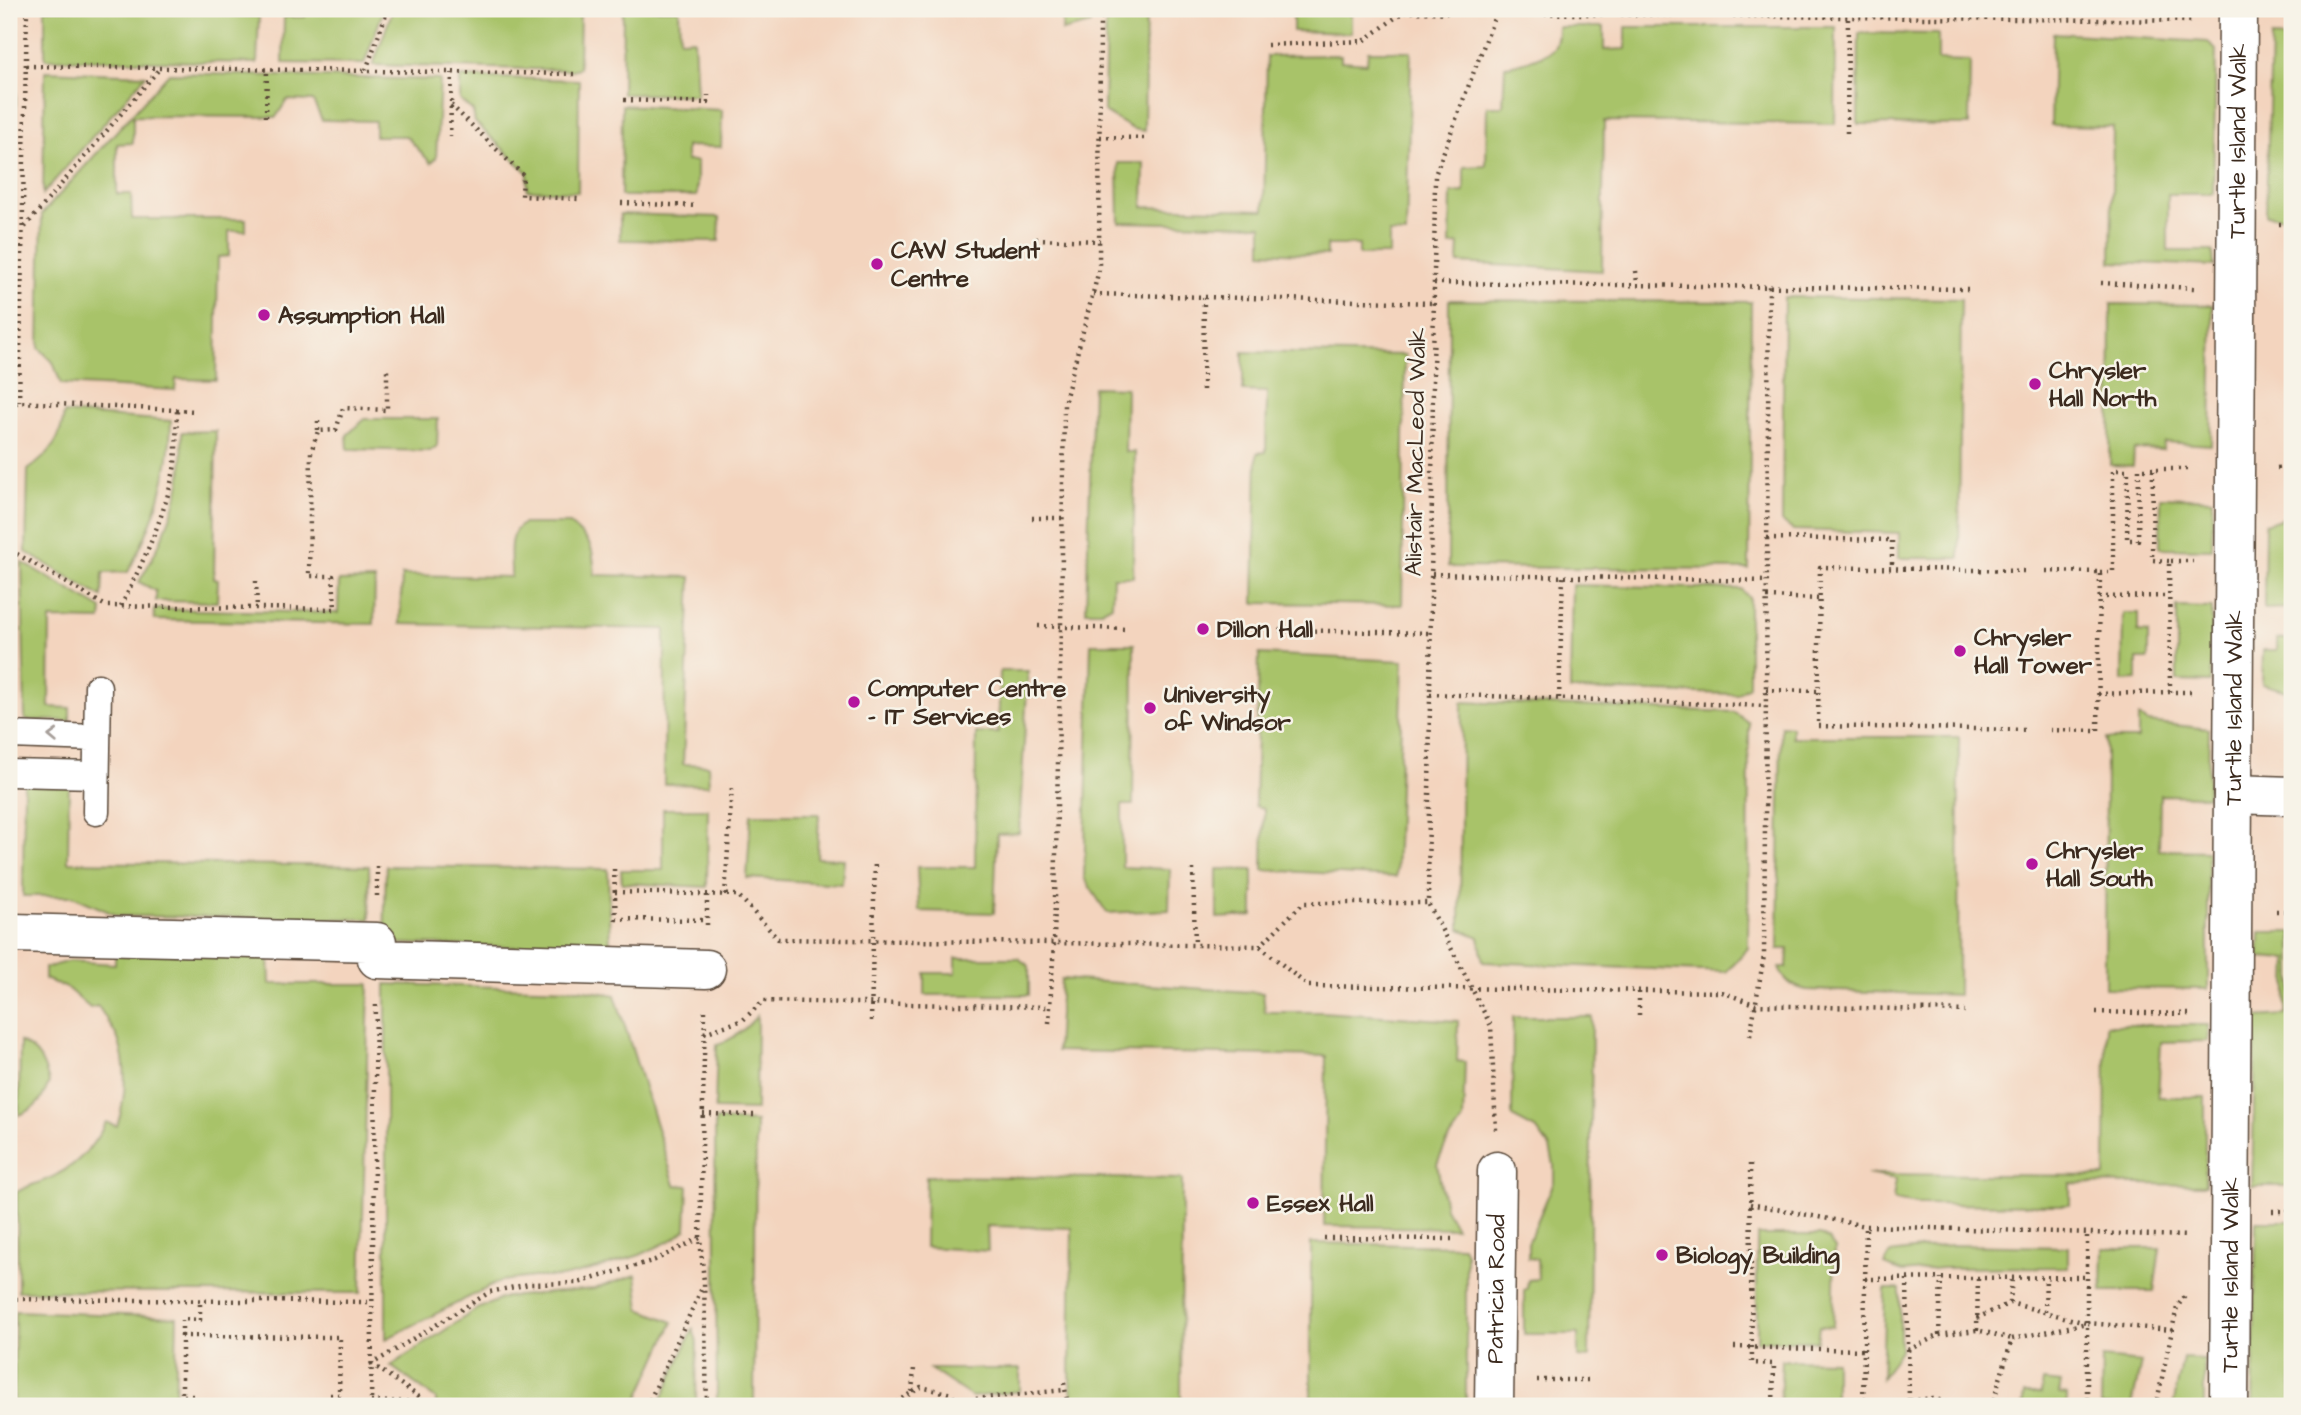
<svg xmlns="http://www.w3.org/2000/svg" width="2301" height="1415" font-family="'Architects Daughter',sans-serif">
	<rect width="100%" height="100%" fill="#f7f3e8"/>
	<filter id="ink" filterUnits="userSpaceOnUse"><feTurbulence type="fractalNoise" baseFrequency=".0143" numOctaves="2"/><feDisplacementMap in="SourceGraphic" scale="14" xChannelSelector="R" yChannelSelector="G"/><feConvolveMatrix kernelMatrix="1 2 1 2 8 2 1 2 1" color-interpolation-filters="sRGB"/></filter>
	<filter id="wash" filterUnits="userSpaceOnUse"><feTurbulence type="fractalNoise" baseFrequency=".00686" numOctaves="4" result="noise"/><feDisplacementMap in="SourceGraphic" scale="28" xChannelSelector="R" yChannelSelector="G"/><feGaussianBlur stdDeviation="1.57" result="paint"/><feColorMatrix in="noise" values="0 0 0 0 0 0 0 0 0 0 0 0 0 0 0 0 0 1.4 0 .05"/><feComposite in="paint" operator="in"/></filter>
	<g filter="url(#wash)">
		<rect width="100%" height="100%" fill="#ecdebc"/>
		<!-- built -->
		<path fill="#f3d4be" d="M 9,9 L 2292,9 L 2292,1406 L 9,1406 Z"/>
		<!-- green -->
		<path fill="#a8c369" stroke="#727644" stroke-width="2" d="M 9,9 L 17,9 L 12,350 L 9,350 Z
			M 45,9 L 236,9 L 236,15 L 259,16 L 257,63 L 45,59 Z
			M 305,9 L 384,9 L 364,64 L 283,63 L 284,17 L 305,17 Z
			M 393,9 L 580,9 L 579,68 L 571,70 L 373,65 Z
			M 623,9 L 679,9 L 680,40 L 694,39 L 697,95 L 622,94 Z
			M 1063,9 L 1091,9 L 1091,24 L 1062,31 Z
			M 1106,9 L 1146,9 L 1144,131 L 1133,129 L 1104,112 Z
			M 1293,9 L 1351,9 L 1351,33 L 1293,31 Z
			M 2291,13 L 2292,13 L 2292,218 L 2266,215 L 2271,38 L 2291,39 Z
			M 1558,27 L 1604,27 L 1604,50 L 1626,49 L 1626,27 L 1836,27 L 1835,124 L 1604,121 L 1602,271 L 1458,263 L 1459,244 L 1450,245 L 1451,193 L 1464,192 L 1464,167 L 1486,166 L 1487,106 L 1503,106 L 1505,66 C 1514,66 1548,55 1553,49 C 1558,43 1558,34 1558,27 Z
			M 1859,33 L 1938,34 L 1938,60 L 1970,61 L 1969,125 L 1858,124 Z
			M 2053,33 L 2208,42 L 2216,50 L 2213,194 L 2168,194 L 2168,251 L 2213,251 L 2214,266 L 2111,262 L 2113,127 L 2051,126 Z
			M 1368,51 L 1411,51 L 1406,234 L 1389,233 L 1389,255 L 1359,255 L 1359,245 L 1327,245 L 1327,255 L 1262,252 L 1262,225 L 1119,222 L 1118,163 L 1144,163 L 1143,207 L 1264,210 L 1267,56 L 1341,55 L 1341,61 L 1367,63 Z
			M 45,71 L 146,75 L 43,194 Z
			M 169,73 L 440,80 L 436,158 L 431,163 L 406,136 L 375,136 L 375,121 L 322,120 L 313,101 L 287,100 L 276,117 L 133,116 L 133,143 L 117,144 L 117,194 L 131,194 L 132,219 L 246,219 L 246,231 L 229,231 L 229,256 L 218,257 L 216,380 L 176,379 L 175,390 L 61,384 L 53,362 L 39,348 L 42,214 Z
			M 460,77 L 579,80 L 578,192 L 527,190 L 528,173 L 475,122 L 473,111 L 460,100 Z
			M 622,105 L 722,110 L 721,147 L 686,146 L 686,161 L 697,161 L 697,196 L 621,196 Z
			M 620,214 L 720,217 L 719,241 L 620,240 Z
			M 1784,297 L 1961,299 L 1959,558 L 1899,558 L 1899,533 L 1793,530 L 1782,522 Z
			M 1449,300 L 1751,302 L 1749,569 L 1448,567 Z
			M 2111,304 L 2213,305 L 2211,445 L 2164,442 L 2163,450 L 2134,449 L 2133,466 L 2110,465 Z
			M 1243,352 L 1405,355 L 1402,605 L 1254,603 L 1257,453 L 1266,452 L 1267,392 L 1243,391 Z
			M 1093,387 L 1126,388 L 1125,452 L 1135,452 L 1133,577 L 1113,577 L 1112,605 L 1101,611 L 1086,611 Z
			M 64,413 L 171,421 C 170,477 154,523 128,572 L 103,573 L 102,597 L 26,552 L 28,470 C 50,454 61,441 64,413 Z
			M 365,419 L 438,419 L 437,446 L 430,451 L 348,449 L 347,435 Z
			M 216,431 L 214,579 L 218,580 L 217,602 L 156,601 L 156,591 L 139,582 C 159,548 177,510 182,470 C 183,458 182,444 182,432 Z
			M 2161,497 L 2213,499 L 2212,549 L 2160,548 Z
			M 2292,515 L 2292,608 L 2264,609 L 2265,524 Z
			M 523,524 L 570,524 C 594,545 592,545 595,575 L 691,577 L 683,764 L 708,765 L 709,785 L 664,784 L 665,629 L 400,624 L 402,575 L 511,577 C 512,559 505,534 523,524 Z
			M 22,562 L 102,609 L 101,620 L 50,619 L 49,707 L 70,708 L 70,721 L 25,720 Z
			M 375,580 L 374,624 L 154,620 L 154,609 L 338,613 L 339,581 Z
			M 1572,585 L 1741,589 L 1749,598 L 1749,686 L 1737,694 L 1570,690 Z
			M 2177,607 L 2212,608 L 2211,682 L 2177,681 Z
			M 2123,613 L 2138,613 L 2138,632 L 2148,633 L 2148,659 L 2137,659 L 2137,680 L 2122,681 Z
			M 2277,639 L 2292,639 L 2291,704 L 2287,703 L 2287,691 L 2262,684 L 2263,650 L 2277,650 Z
			M 1091,644 L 1134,644 L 1133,805 L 1122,805 L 1122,867 L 1170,869 L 1169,910 L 1107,913 L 1084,878 Z
			M 1259,654 L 1403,661 L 1396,877 L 1263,870 L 1264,808 L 1255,806 Z
			M 1000,671 L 1028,671 L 1019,833 L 997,834 L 994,913 L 919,911 L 917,867 L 975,867 L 976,733 L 998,733 Z
			M 1462,702 L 1734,712 L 1749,723 L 1748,948 L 1726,972 L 1483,962 L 1479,937 L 1460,929 Z
			M 2138,717 L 2148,722 L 2209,729 L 2208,796 L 2160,795 L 2159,850 L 2208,851 L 2208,989 L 2105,988 L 2106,739 L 2138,739 Z
			M 1781,726 L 1792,727 L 1792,737 L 1959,737 L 1958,995 L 1807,990 C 1792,987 1784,981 1779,967 L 1787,967 L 1788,949 L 1778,949 Z
			M 24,782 L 69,784 L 68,862 L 369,866 L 370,919 L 118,916 L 73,896 L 23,896 Z
			M 663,809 L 708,809 L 707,887 L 622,883 L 621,870 L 663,870 Z
			M 751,814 L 819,814 L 817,858 L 844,859 L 842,884 L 747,878 Z
			M 386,866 L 608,869 L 610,950 L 384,943 Z
			M 1217,869 L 1253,870 L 1253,916 L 1217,918 Z
			M 2260,932 L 2292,932 L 2292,1186 L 2252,1186 L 2256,1017 L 2286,1015 L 2288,959 L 2259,957 Z
			M 115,952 L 269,955 L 270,984 L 369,984 L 361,1293 L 18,1291 L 17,1192 C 30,1184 45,1182 58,1174 C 81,1162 95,1144 106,1122 L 117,1126 C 126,1098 128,1068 118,1039 C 113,1028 105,1017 98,1006 L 90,1008 L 67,988 L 45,979 L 45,968 L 69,961 L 115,964 Z
			M 956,958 L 1018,958 L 1029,966 L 1029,995 L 925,995 L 925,973 L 956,973 Z
			M 1061,979 L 1263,993 L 1265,1012 L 1321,1012 L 1458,1021 L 1457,1061 L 1465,1062 L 1463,1120 L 1446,1144 L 1437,1164 L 1445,1208 L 1456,1228 L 1324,1226 L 1326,1056 L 1057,1051 Z
			M 386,984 L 578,989 L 615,995 L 675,1185 L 688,1186 L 686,1229 L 674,1239 L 640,1255 L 599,1268 L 562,1277 L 533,1277 L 501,1281 L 386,1339 Z
			M 757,1016 L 756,1110 L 715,1109 L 717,1044 C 734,1040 745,1029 757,1016 Z
			M 1513,1017 L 1592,1017 L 1589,1358 L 1578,1357 L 1578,1334 L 1524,1334 L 1524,1290 L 1527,1289 L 1528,1280 L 1538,1279 L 1537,1259 L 1528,1258 L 1528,1243 L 1554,1182 L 1554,1165 L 1550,1148 L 1537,1130 L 1512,1117 Z
			M 2106,1025 L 2208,1025 L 2209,1041 L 2161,1042 L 2158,1097 L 2205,1097 L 2205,1185 L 2070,1183 L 2070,1205 L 1917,1204 L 1893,1200 L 1896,1179 L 1867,1174 L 2105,1176 Z
			M 20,1042 C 39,1051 44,1063 49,1082 C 43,1099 37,1109 19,1115 Z
			M 715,1120 L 756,1122 L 754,1405 L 886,1405 L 717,1406 Z
			M 926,1176 L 1182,1179 L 1181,1406 L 1074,1406 L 1070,1382 L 1072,1228 L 987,1226 L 988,1251 L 925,1247 Z
			M 2256,1221 L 2292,1221 L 2292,1406 L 2253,1406 Z
			M 1757,1235 L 1820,1235 L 1829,1240 L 1835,1248 L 1833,1327 L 1819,1326 L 1817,1341 L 1757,1341 Z
			M 1311,1243 L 1463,1246 L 1466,1253 L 1466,1406 L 1311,1406 Z
			M 1950,1245 L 2068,1247 L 2068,1267 L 1942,1268 L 1903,1272 L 1884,1265 L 1891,1253 Z
			M 2103,1248 L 2160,1248 L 2154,1291 L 2102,1291 Z
			M 636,1275 L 640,1309 L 673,1322 L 635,1406 L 436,1406 L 436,1399 L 391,1366 L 477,1309 L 506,1297 L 594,1289 Z
			M 1885,1289 L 1900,1289 L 1900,1350 L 1882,1378 Z
			M 15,1311 L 177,1317 L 175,1406 L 14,1406 Z
			M 693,1329 L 697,1342 L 696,1406 L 659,1406 Z
			M 2102,1358 L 2141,1362 L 2132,1406 L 2101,1406 Z
			M 2183,1358 L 2204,1359 L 2204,1406 L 2173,1406 Z
			M 1782,1360 L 1835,1361 L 1835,1406 L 1780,1406 Z
			M 930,1369 L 1020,1369 L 1020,1391 L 972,1397 Z
			M 2043,1381 L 2061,1383 L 2059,1394 L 2067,1395 L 2067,1406 L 2022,1406 L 2024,1394 L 2041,1394 Z"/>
	</g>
	<g filter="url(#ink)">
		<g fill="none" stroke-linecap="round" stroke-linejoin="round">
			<!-- service casing -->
			<g stroke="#564536" stroke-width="29">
				<path id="service" d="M 9,735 L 97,738
					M 9,773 L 96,775
					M 96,812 L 98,687"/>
			</g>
			<!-- pedestrian casing -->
			<g stroke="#564536" stroke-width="41">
				<g id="pedestrian">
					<path d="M 2233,794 L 2292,796"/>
					<path d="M 12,933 L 377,942 L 377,959 L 706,969"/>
					<path id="s1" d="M 1494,1406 L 1497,1171"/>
					<path id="s2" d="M 2229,1406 L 2238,10"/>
				</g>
			</g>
			<!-- path -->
			<path stroke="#564536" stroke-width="4.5" stroke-dasharray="2 5" stroke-linecap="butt" d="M 1496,13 L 1435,175 L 1428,903 L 1491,1026 L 1496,1130
				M 1267,45 L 1364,41 L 1403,12 L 2194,21
				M 26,66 L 578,74
				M 366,70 L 388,9
				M 624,100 L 708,103 L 708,95
				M 451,105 L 523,175 L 522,196 L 578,199
				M 266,117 L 267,69
				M 1847,133 L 1848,17
				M 450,137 L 452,73
				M 1100,137 L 1144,138
				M 621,203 L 697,206
				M 2279,224 L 2292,224
				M 25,227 L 160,68
				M 1036,239 L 1100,241
				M 1636,271 L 1637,285
				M 1434,283 L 1970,289
				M 2101,283 L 2194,288
				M 1093,294 L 1434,303
				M 1203,390 L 1204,298
				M 19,402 L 27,9
				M 9,406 L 19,402 L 196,411
				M 318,430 L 318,417
				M 2277,468 L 2292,467
				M 1032,518 L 1063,518
				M 1767,538 L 1892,540 L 1892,568
				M 17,554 L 106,606 L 335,609 L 333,576 L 309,576 L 311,452 L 318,431 L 336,430 L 343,408 L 387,410 L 387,370
				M 2169,561 L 2152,560 L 2153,469 L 2191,469
				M 2024,571 L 1820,567 L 1818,726 L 2025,730
				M 2046,571 L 2100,572 L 2098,731 L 2049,730
				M 2100,572 L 2113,572 L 2113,470 L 2128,470 L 2127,540 L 2138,540 L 2139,469 L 2153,469
				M 1432,574 L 1767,581
				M 256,581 L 257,608
				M 1767,597 L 1820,599
				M 2099,597 L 2169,596
				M 121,606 C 143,562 164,518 174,470 C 177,451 176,430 177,411
				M 1038,626 L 1126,629
				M 1279,630 L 1431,633
				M 1766,690 L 1819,691
				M 2191,692 L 2170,692 L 2169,561 L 2193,561
				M 1430,694 L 1766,706
				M 2098,694 L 2170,692
				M 1559,698 L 1563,576
				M 377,866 L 377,899
				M 614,869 L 616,924
				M 1193,869 L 1195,945
				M 615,892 L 738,895 L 778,939 L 1260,946 L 1308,986 L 1722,992 L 1756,1005 L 1965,1011
				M 725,895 L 732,787
				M 2276,911 L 2292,911
				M 616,919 L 707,920
				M 707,925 L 707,894
				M 1260,946 L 1303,903 L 1428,903
				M 1639,992 L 1639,1017
				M 705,1011 L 700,1238 L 704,1282 L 707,1406
				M 2096,1012 L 2190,1014
				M 871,1021 L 875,860
				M 1049,1023 L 1054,944 L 1061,626 L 1064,404 L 1099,270 L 1100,9
				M 704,1033 L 743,1020 L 763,1001 L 1050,1007
				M 1750,1036 L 1764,956 L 1769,286
				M 703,1114 L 756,1115
				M 1750,1164 L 1752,1363 L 1774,1364 L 1773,1406
				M 1750,1204 L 1866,1226 L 2188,1236
				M 2272,1211 L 2292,1211
				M 1324,1238 L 1453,1239
				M 1865,1279 L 2087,1277
				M 1907,1279 L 1909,1401
				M 9,1299 L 373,1302
				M 2010,1303 L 2012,1278
				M 2045,1312 L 2046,1277
				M 1977,1318 L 2010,1303 L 2086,1323
				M 1977,1330 L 1978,1278
				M 1939,1335 L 1941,1278
				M 182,1336 L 182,1319 L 200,1320 L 200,1301
				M 1734,1347 L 1864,1350
				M 1908,1350 L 1939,1335 L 1977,1330 L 2012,1339
				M 1537,1380 L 1589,1380
				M 1064,1383 L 1068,1406
				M 912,1392 L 914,1368
				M 193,1396 L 182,1396 L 182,1336 L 340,1337 L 339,1395 L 330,1395
				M 425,1401 L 372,1364 L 490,1292 L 529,1284 L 578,1283 L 655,1260 L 700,1238
				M 955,1401 L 1065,1390
				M 371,1402 L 424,1401
				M 371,1406 L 376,1002
				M 647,1406 L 703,1286
				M 890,1406 L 921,1387 L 952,1394 L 957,1406
				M 1863,1406 L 1866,1226
				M 1869,1406 L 1933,1398 L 1958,1406
				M 1992,1406 L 2012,1339 L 2087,1323 L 2172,1330
				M 2087,1406 L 2087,1233
				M 2156,1406 L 2177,1307 L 2185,1296"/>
			<!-- service -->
			<use href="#service" stroke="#fff" stroke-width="26"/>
			<!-- pedestrian -->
			<use href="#pedestrian" stroke="#fff" stroke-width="38"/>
		</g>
		<!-- one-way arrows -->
		<defs><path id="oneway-chevron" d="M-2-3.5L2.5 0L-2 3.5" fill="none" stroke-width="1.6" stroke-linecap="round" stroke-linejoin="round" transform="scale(1.75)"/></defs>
		<use stroke="#a79f9a" href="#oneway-chevron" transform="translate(53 736) rotate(-178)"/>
	</g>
	<!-- markers -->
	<g fill="#b5179e" stroke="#f7f3e8" stroke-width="2.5">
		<circle cx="877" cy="264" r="7"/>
		<circle cx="264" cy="315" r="7"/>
		<circle cx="2035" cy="384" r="7"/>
		<circle cx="1203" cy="629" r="7"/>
		<circle cx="1960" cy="651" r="7"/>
		<circle cx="854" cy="702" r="7"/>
		<circle cx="1150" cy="708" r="7"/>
		<circle cx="2032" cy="864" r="7"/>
		<circle cx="1253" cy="1203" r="7"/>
		<circle cx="1662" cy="1255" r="7"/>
	</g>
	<g text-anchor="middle" stroke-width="5" stroke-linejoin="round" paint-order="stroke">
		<!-- street labels -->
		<g font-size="24" fill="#3b2a1e" stroke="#f7f3e8">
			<text dy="8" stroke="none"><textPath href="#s2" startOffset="1265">Turtle Island Walk</textPath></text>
			<text transform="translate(1415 452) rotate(-89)" y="8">Alistair MacLeod Walk</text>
			<text dy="8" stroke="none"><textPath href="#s2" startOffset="698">Turtle Island Walk</textPath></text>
			<text dy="8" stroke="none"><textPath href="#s2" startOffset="131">Turtle Island Walk</textPath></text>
			<text dy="8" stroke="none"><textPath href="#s1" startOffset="117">Patricia Road</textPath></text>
		</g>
		<!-- poi labels -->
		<g font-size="24" font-weight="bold" fill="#3b2a1e" stroke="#f7f3e8" text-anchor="start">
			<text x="891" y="258">CAW Student<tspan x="891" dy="28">Centre</tspan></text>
			<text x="278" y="323">Assumption Hall</text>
			<text x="2049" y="378">Chrysler<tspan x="2049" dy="28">Hall North</tspan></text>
			<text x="1217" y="637">Dillon Hall</text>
			<text x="1974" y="645">Chrysler<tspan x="1974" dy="28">Hall Tower</tspan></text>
			<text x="868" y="696">Computer Centre<tspan x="868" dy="28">- IT Services</tspan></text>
			<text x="1164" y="702">University<tspan x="1164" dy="28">of Windsor</tspan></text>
			<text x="2046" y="858">Chrysler<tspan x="2046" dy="28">Hall South</tspan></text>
			<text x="1267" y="1211">Essex Hall</text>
			<text x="1676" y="1263">Biology Building</text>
		</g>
	</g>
	<!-- margin -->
	<rect width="2301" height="1415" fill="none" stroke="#f7f3e8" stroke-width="35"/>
</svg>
